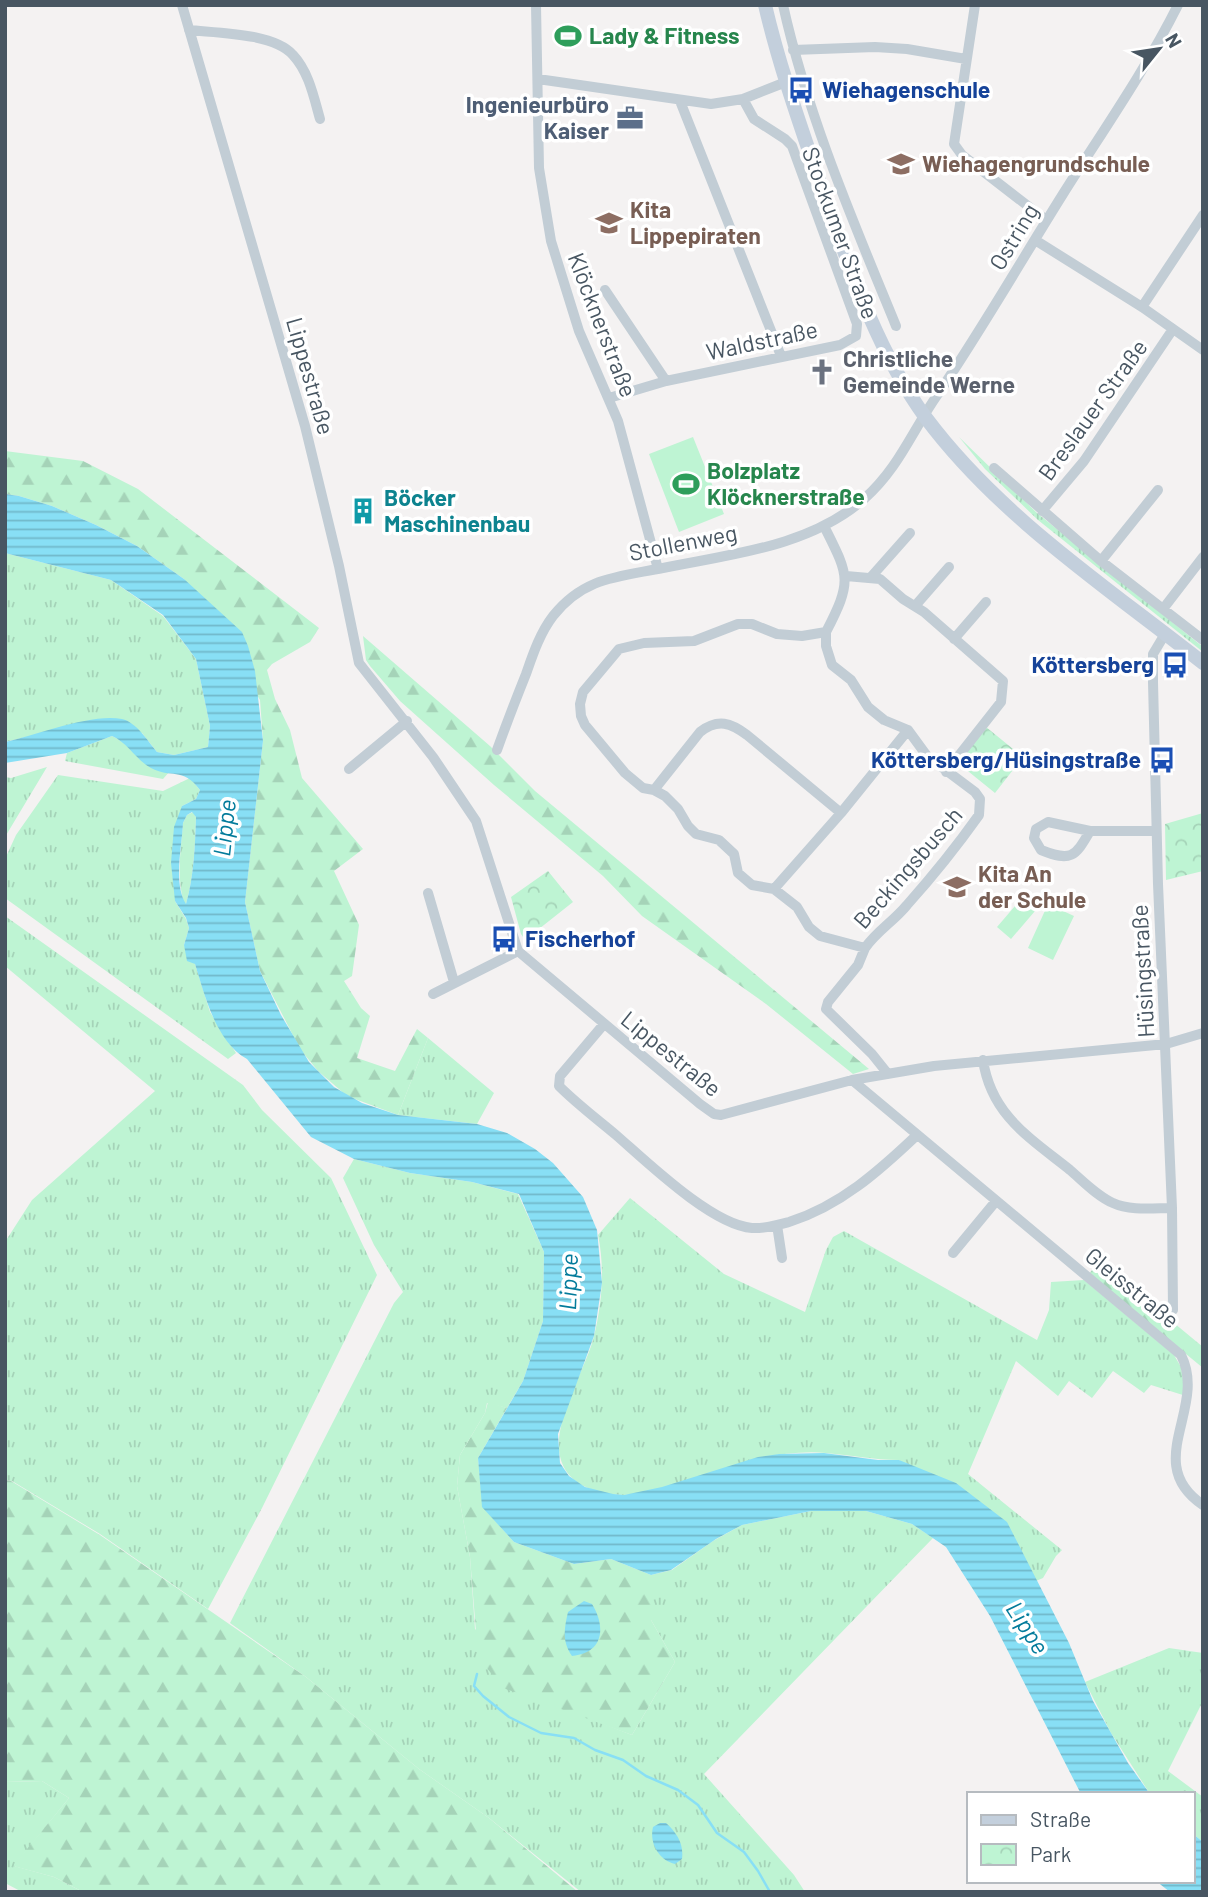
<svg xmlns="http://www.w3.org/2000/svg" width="1208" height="1897" font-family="Barlow,sans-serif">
	<defs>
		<pattern id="grass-tufts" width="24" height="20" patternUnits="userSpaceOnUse" patternTransform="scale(1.75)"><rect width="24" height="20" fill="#bef4d3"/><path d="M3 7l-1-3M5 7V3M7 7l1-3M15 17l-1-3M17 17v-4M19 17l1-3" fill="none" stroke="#a5d3b8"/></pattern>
		<pattern id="forest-firs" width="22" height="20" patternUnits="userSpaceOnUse" patternTransform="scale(1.75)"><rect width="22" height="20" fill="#bef4d3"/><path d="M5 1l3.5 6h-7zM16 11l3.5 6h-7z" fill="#a5d3b8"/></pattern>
		<pattern id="park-crowns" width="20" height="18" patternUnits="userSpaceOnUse" patternTransform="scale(1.75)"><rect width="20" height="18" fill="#bef4d3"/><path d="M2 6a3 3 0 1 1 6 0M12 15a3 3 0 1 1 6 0" fill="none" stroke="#a5d3b8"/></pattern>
		<pattern id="water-rules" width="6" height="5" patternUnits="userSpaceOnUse" patternTransform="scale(1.75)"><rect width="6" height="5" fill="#88dff5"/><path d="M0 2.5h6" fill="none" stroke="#71b8ca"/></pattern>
	</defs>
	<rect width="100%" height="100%" fill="#f4f2f2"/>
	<!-- grass -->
	<path fill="url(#grass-tufts)" d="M 959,437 L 1037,513 L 1203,647 L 1203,652 L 1038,520 L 985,469 Z
		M 5,553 L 111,580 L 163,616 L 196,659 L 210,726 L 208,747 L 174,755 L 157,752 L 142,733 L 26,737 L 5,742 Z
		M 112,736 C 137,748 137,767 170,771 L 163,779 L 65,761 L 67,753 Z
		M 47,767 L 5,837 L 5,777 L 11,778 Z
		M 58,775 L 163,791 L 190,778 L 200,790 L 196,799 L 182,806 L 175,901 L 186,919 L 189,928 L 184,945 L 195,964 L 210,1012 L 236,1053 L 228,1059 L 5,898 L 5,859 L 16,835 Z
		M 193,812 L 196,817 C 195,846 194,876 186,904 L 184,903 C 176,877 181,849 183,823 L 187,815 Z
		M 5,916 L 243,1085 L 262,1110 L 331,1178 L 377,1275 L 262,1508 L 208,1609 L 100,1534 L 12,1481 L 5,1480 L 5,1242 L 32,1200 L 155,1091 L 5,966 Z
		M 428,1038 L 494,1093 L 477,1124 L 398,1115 Z
		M 354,1159 L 410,1173 L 472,1182 L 518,1194 L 544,1252 L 543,1321 L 523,1381 L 507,1408 L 487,1403 L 485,1413 L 460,1455 L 457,1486 L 470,1557 L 475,1629 L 568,1710 L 632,1735 L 675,1662 L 651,1620 L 651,1575 L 672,1570 L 713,1541 L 742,1525 L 811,1511 L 866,1511 L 912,1524 L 933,1538 L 704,1774 L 794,1875 L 805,1892 L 581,1892 L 489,1818 L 419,1769 L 306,1677 L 230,1623 L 394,1303 L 403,1292 L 374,1245 L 343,1178 Z
		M 630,1198 L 724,1274 L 805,1312 L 826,1250 L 833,1237 L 844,1231 L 1037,1340 L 1049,1310 L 1051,1282 L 1084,1280 L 1174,1355 L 1181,1367 L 1186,1396 L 1151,1385 L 1144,1393 L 1113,1371 L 1092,1398 L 1069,1381 L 1058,1396 L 1016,1361 L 968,1474 L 1062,1550 L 1056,1556 L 1043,1578 L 1036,1581 L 1029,1568 L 899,1460 C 874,1460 850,1455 826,1453 C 804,1451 780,1454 758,1458 C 718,1470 665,1492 624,1495 C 609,1495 591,1491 578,1483 C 531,1450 584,1378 594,1336 C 602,1304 605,1268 598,1235 Z
		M 1169,1648 L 1203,1653 L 1203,1701 L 1168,1771 L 1203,1797 L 1203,1842 L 1192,1833 L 1192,1794 L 1150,1794 L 1111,1733 L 1085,1682 Z
		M 42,1781 L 69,1798 L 14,1866 L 54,1877 L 83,1892 L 22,1892 L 5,1883 L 5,1782 Z"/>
	<!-- forest -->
	<path fill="url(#forest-firs)" d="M 5,451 L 83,461 L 138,489 L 319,628 L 310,642 L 272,664 L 267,670 L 275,699 L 290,730 L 302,778 L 363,849 L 334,871 L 359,925 L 352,976 L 344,981 L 361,1008 L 370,1016 L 357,1058 L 395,1071 L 417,1029 L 428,1038 L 398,1115 L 347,1096 L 318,1071 L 300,1049 L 260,971 L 245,902 L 263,741 L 260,700 L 184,579 L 137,546 L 96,525 L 52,506 L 19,496 L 5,494 Z
		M 363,636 L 490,746 L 535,791 L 869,1069 L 853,1074 L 766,1004 L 642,916 L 603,876 L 494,785 L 400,701 L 370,666 L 366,660 Z
		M 1099,1261 L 1203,1347 L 1203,1368 L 1089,1274 Z
		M 488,1402 L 507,1408 L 478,1458 L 483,1507 L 514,1542 L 574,1564 L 611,1559 L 651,1575 L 651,1620 L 675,1662 L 632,1735 L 503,1688 L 478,1657 L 470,1557 L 457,1486 L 460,1455 L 485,1413 Z
		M 5,1480 L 11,1481 L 100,1535 L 306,1677 L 419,1769 L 489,1818 L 578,1892 L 83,1892 L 54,1877 L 13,1866 L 69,1798 L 42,1781 L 5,1782 Z"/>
	<!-- park -->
	<path fill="url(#park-crowns)" d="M 986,727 L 1023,757 L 995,793 L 958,763 Z
		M 1203,813 L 1203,871 L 1166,880 L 1165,824 Z
		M 548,871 L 573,902 L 525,940 L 521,934 L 511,897 Z"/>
	<!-- garden -->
	<path fill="#bef4d3" d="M 693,437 L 724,514 L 679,532 L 649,454 Z
		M 1021,899 L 1035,911 L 1011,939 L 997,927 Z
		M 1048,904 L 1074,916 L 1053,960 L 1028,948 Z"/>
	<!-- water -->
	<path fill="url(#water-rules)" fill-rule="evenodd" d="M 5,494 L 19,496 L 52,506 L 96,525 L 137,546 L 184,579 L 242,632 L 248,646 L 255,671 L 263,741 L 245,902 L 260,971 L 281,1015 L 309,1062 L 334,1087 L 362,1103 L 398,1115 L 477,1124 L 507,1133 L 535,1149 L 553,1163 L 583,1197 L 597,1230 L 602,1283 L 594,1336 L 558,1434 L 560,1463 L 569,1476 L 585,1487 L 613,1494 L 624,1495 L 662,1487 L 758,1457 L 779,1454 L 824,1453 L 878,1460 L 899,1460 L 956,1483 L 1007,1522 L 1069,1643 L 1093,1701 L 1128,1763 L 1150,1794 L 1081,1794 L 990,1616 L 946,1547 L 912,1524 L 866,1511 L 811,1511 L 742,1525 L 716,1539 L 671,1570 L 651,1575 L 611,1559 L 574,1564 L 514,1542 L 482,1507 L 478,1458 L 523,1381 L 543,1321 L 544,1252 L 519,1194 L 472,1182 L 410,1173 L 354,1159 L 311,1137 L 247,1059 C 216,1042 205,996 195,964 L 187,961 L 184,945 L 189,928 L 186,918 L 175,901 L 171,863 L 174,827 L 182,806 L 196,799 L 200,790 C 182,766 171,779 151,768 C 135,759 128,743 112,736 L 67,753 L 5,763 L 5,742 C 37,735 91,713 122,719 C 136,722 148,741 157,752 L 174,755 L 208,747 L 210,726 L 196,659 L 163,615 L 111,580 L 5,553 ZM 192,812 L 196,817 C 195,846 194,876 186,904 C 173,884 182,846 183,823 L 187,815 Z
		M 584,1601 L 592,1604 C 606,1627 604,1653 572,1656 C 562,1642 564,1629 568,1612 Z
		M 660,1823 L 666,1823 C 677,1833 684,1844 682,1859 L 675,1864 C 659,1860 649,1843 653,1827 Z
		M 1192,1833 L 1203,1842 L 1203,1892 L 1170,1892 L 1156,1881 L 1192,1881 Z"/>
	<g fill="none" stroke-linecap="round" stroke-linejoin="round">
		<!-- stream -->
		<path stroke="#88dff5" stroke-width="2.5" d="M 477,1674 L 474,1686 L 483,1696 L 509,1717 L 541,1733 L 574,1738 L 595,1750 L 623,1760 L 646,1776 L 678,1790 L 698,1805 L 717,1833 L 744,1852 L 758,1871 L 770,1892"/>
		<!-- street -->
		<path stroke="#c2cdd5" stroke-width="10" d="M 182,5 L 305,426 L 339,566 L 359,663 L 433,757 L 476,821 L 518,951 L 700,1104 L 714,1114 L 721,1115 L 852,1080 L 934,1066 L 1166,1044 L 1203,1033
			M 536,5 L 539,168 L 551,241 L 579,331 L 618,421 L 658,569
			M 783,5 C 808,117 853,221 896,326
			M 975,5 L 954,144 L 962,155 L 1046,220
			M 189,30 C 217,33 274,33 293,55 C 309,72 314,98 320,119
			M 793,50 L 875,47 L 907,49 L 966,59
			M 538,79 L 711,104 L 743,99 L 786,82
			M 680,101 L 781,356
			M 1035,240 L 1142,307 L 1203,350
			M 605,290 L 666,381
			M 1142,307 L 1203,215
			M 609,398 L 666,381 L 840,345 L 856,336 L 857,324 L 792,146 L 785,139 L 754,119 L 743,99
			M 994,468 L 1101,561 L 1203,640
			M 1042,511 L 1084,461 L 1173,329
			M 824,526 C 849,576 853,580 826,632
			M 1101,561 L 1158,490
			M 846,576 L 880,579 L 903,599 L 924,612 L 1003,681 L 1001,702 L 946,772
			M 871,577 L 910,533
			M 915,606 L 949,567
			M 1163,609 L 1203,557
			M 1165,634 L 1153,654 L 1153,682 L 1158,884 L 1172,1208 L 1173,1310
			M 954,639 L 986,602
			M 497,750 C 506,725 516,699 526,674 C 533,654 540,633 553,616 C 584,577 618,577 663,568 C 731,554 809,547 864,499 C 899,468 912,431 938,394 C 982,329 1021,261 1063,194 C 1102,132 1145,71 1178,5
			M 349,769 L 407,721
			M 654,790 L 700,732 C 718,718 731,723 747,735 L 841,813
			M 1090,831 C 1075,857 1071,862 1041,850 L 1034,838 L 1036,829 L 1048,822 L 1090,831 L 1156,831
			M 774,889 L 841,813 L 908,730
			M 428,893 L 454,982
			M 865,948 C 877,931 894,921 907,905 C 932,877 957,846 979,815 L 980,799 L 975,792 L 927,756 L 908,730 L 884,720 L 868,707 L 851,680 L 832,665 L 826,646 L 826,632 L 802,636 L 777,634 L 752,624 L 738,624 L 694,641 L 644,643 L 619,649 L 583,692 L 580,704 L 581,716 L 585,725 L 625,773 L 643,788 L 654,790 L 665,796 L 678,809 L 688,826 L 696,834 L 719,840 L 734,854 L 738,873 L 752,885 L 774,889 L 797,907 L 809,927 L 820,936 L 865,948 L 858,965 L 828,1002 L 826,1009 L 872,1054 L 888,1074
			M 433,994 L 518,951
			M 604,1024 L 560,1076 L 559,1086 C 577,1104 597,1119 616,1135 C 647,1162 712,1225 752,1228 C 764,1229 778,1225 789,1222 C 840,1206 879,1171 917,1135
			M 983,1060 C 991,1115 1030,1138 1070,1170 C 1083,1181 1097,1196 1113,1203 C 1130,1211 1154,1208 1172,1208
			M 852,1080 L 1181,1355 C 1208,1408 1141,1463 1203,1505
			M 777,1225 L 782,1258
			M 953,1253 L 996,1201"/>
		<!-- secondary -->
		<path stroke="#c3cfdc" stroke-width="14" d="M 765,5 C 780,69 802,130 823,192 C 850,269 877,351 926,418 C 1000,517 1107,587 1203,663"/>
	</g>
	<!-- icons -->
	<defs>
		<g id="stadium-bare" transform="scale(2.1)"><path d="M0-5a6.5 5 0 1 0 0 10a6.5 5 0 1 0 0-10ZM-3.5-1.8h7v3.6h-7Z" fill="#2e9e5b" stroke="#fff" stroke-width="2.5" paint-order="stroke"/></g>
		<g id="bus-bare" transform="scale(2.1)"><path d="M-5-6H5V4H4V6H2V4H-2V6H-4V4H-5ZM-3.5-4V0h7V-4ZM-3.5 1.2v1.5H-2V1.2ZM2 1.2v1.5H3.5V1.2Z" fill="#1a4fb4" stroke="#fff" stroke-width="2.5" paint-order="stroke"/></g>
		<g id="office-bare" transform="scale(2.1)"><path d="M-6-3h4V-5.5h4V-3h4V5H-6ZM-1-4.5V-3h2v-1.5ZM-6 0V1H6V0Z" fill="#5c6f8a" stroke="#fff" stroke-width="2.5" paint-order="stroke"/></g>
		<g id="school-bare" transform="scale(2.1)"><path d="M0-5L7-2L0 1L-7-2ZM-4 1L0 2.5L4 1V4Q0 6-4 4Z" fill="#8d6e63" stroke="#fff" stroke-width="2.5" paint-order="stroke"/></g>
		<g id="church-bare" transform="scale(2.1)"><path d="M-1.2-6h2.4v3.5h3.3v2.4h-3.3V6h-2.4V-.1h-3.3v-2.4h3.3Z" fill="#6b7280" stroke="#fff" stroke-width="2.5" paint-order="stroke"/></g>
		<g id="building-bare" transform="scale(2.1)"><path d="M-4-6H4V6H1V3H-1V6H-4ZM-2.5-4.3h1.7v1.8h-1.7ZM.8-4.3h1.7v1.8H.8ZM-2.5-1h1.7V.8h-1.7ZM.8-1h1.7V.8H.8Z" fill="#0f9aa8" stroke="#fff" stroke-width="2.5" paint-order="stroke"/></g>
	</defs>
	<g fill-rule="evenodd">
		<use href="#stadium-bare" x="568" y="36"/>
		<use href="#bus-bare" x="801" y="90"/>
		<use href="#office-bare" x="630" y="118"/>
		<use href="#school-bare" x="901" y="164"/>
		<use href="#school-bare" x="609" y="223"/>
		<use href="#church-bare" x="822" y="372"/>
		<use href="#stadium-bare" x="686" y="484"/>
		<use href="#building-bare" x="363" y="511"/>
		<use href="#bus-bare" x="1175" y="665"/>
		<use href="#bus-bare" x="1162" y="760"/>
		<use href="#school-bare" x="957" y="887"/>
		<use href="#bus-bare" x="504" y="939"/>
	</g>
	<g text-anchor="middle" stroke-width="7" stroke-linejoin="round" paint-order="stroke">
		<!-- leisure labels -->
		<g font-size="23" font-weight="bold" fill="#27864d" stroke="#fff" text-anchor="start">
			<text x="589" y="44">Lady &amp; Fitness</text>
			<text x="707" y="479">Bolzplatz<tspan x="707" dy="26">Klöcknerstraße</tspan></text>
		</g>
		<!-- transit labels -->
		<g font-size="23" font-weight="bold" fill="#164399" stroke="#fff" text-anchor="start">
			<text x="822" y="98">Wiehagenschule</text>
			<text x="1154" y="673" text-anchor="end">Köttersberg</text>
			<text x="1141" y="768" text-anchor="end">Köttersberg/Hüsingstraße</text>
			<text x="525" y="947">Fischerhof</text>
		</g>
		<!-- service labels -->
		<g font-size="23" font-weight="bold" fill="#4e5e75" stroke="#fff" text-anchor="end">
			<text x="609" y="113">Ingenieurbüro<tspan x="609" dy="26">Kaiser</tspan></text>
		</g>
		<!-- education labels -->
		<g font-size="23" font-weight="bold" fill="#785e54" stroke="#fff" text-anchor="start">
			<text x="922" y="172">Wiehagengrundschule</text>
			<text x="630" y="218">Kita<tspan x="630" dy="26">Lippepiraten</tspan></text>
			<text x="978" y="882">Kita An<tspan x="978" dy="26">der Schule</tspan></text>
		</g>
		<!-- street labels -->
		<g font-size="23" fill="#485662" stroke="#fff">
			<text transform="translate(840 233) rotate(70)" y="8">Stockumer Straße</text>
			<text transform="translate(1014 237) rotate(-59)" y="8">Ostring</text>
			<text transform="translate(602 325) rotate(69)" y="8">Klöcknerstraße</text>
			<text transform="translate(762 341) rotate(-12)" y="8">Waldstraße</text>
			<text transform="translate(310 376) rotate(74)" y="8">Lippestraße</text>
			<text transform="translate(1093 410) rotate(-54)" y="8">Breslauer Straße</text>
			<text transform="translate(683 543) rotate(-11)" y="8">Stollenweg</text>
			<text transform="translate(908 868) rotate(-49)" y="8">Beckingsbusch</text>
			<text transform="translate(1143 971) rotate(-93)" y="8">Hüsingstraße</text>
			<text transform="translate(671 1054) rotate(39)" y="8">Lippestraße</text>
			<text transform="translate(1132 1288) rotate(39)" y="8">Gleisstraße</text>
		</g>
		<!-- worship labels -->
		<g font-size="23" font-weight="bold" fill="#5b616d" stroke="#fff" text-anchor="start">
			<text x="843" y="367">Christliche<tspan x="843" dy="26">Gemeinde Werne</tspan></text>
		</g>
		<!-- culture labels -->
		<g font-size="23" font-weight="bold" fill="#0d838f" stroke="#fff" text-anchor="start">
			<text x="384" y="506">Böcker<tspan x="384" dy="26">Maschinenbau</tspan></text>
		</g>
		<!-- water labels -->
		<g font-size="24" font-style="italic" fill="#037b9b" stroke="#fff">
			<text transform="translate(225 828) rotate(-84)" y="8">Lippe</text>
			<text transform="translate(569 1282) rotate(-88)" y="8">Lippe</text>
			<text transform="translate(1027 1628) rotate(57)" y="8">Lippe</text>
		</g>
	</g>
	<!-- border -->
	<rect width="1208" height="1897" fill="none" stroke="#485662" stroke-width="14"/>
	<!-- legend -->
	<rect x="967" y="1792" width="228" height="91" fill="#ffffff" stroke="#b6bbc0" stroke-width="2"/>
	<rect x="981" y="1815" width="35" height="10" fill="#c3cfdc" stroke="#b6bbc0" stroke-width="2"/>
	<text x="1030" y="1827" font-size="21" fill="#485662">Straße</text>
	<rect x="981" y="1844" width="35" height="21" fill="url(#park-crowns)" stroke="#b6bbc0" stroke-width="2"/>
	<text x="1030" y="1862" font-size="21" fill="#485662">Park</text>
	<!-- north arrow -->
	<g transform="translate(1159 49) rotate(60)" stroke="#ffffff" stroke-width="5" paint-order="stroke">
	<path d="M0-5L12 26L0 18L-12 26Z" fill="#485662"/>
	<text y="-10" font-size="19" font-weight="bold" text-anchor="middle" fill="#485662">N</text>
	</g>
</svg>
